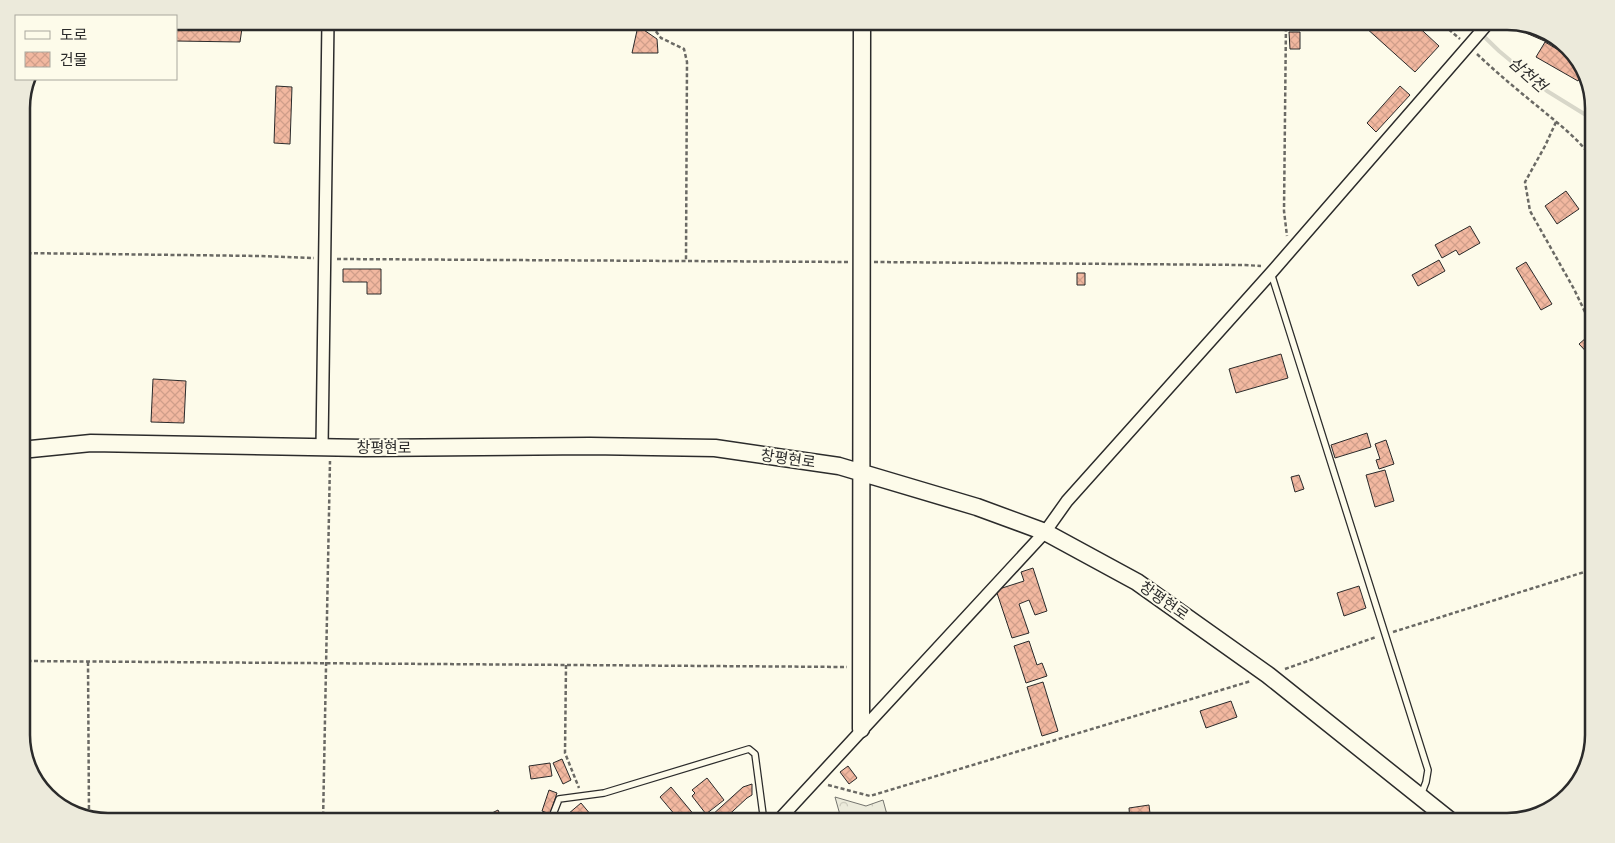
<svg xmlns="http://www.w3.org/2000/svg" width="1615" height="843" font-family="Lato,'Noto Sans KR',sans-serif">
	<defs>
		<pattern id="park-crowns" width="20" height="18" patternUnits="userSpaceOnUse" patternTransform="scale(1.25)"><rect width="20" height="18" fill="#ecebdb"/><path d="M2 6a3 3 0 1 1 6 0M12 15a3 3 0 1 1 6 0" fill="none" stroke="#cbcabc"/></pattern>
		<pattern id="building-cross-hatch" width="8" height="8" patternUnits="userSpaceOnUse" patternTransform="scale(1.25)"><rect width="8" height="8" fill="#f2b8a0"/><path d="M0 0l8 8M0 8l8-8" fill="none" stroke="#d09e8a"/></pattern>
	</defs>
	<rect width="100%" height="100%" fill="#fdfbea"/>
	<!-- park -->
	<path fill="url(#park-crowns)" stroke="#74746e" d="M 835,797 L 866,806 L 883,800 L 889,822 L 842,822 Z"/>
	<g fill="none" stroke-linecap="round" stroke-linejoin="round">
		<!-- stream -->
		<path stroke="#d8d7c9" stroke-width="4" d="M 1468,21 L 1499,51 L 1547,91 L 1594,120"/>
	</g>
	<!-- building -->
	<path fill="url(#building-cross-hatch)" stroke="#2b2b2b" d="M 176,21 L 243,21 L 242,28 L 176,25 Z
		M 1370,21 L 1412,21 L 1439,46 L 1415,72 L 1365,27 Z
		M 176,25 L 242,28 L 240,42 L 176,41 Z
		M 638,26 L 657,39 L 658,53 L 632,53 Z
		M 1529,27 L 1545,30 L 1572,53 L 1526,33 Z
		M 1289,32 L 1300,32 L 1300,49 L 1290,49 Z
		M 1545,42 L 1580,63 L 1583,71 L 1578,81 L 1536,57 Z
		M 276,86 L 292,87 L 290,144 L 274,143 Z
		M 1400,86 L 1410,95 L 1376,132 L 1367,123 Z
		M 1566,191 L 1579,209 L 1557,224 L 1545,206 Z
		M 1470,226 L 1480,243 L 1459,255 L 1456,250 L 1442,258 L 1435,245 Z
		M 1439,260 L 1445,271 L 1418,286 L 1412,275 Z
		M 1526,262 L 1552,304 L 1541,310 L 1516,268 Z
		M 343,269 L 381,269 L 381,294 L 367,294 L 367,282 L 343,282 Z
		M 1077,273 L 1085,273 L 1085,285 L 1077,285 Z
		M 1594,331 L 1594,360 L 1579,344 Z
		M 1281,354 L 1288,378 L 1236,393 L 1229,369 Z
		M 153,379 L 186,381 L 184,423 L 151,422 Z
		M 1367,433 L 1371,447 L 1335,458 L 1331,445 Z
		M 1386,440 L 1394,464 L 1379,469 L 1376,460 L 1380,459 L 1375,444 Z
		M 1385,470 L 1394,501 L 1375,507 L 1366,475 Z
		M 1299,475 L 1304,489 L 1295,492 L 1291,477 Z
		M 1033,568 L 1047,611 L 1035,615 L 1029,600 L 1019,604 L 1029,633 L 1012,638 L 996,590 L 1024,581 L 1021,572 Z
		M 1359,586 L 1366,608 L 1344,616 L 1337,593 Z
		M 1029,641 L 1037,665 L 1042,663 L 1047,676 L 1026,683 L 1014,646 Z
		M 1043,682 L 1058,731 L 1042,736 L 1027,687 Z
		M 1231,701 L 1237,717 L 1206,728 L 1200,711 Z
		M 562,759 L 571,780 L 563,784 L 553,763 Z
		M 550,763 L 552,776 L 531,779 L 529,766 Z
		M 848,766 L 857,778 L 849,784 L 840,772 Z
		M 707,778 L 724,800 L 706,814 L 692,796 L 695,793 L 692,790 Z
		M 752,784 L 752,795 L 747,798 L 721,822 L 716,822 L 711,816 L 743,787 Z
		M 671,787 L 695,816 L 688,822 L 681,822 L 660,797 Z
		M 549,790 L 557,793 L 550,814 L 542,811 Z
		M 581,803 L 596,821 L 595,822 L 575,822 L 568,814 Z
		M 1149,805 L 1151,822 L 1130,822 L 1129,808 Z
		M 498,810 L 504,822 L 482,822 L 480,819 Z"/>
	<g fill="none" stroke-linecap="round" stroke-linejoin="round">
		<!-- lane casing -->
		<g stroke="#2b2b2b" stroke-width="8">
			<path id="lane" d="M 1271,273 L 1428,770 L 1426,782 L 1421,795
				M 550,822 L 559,799 L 604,793 L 749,749 L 755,754 L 764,822"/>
		</g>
		<!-- street casing -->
		<g stroke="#2b2b2b" stroke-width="14">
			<path id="street" d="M 322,447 L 328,21
				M 777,822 L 1045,532 L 1067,501 L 1271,273 L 1490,21"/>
		</g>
		<!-- secondary casing -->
		<g stroke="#2b2b2b" stroke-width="19">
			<path id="secondary" d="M 21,450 L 91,443 L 365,448 L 590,446 L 715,448 L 839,466 L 977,507 L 1045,532 L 1137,582 L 1268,675 L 1452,822
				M 861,729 L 862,21"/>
		</g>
		<!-- path -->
		<path stroke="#6a6964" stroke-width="2.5" stroke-dasharray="4 2.5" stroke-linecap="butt" d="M 648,21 L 661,38 L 684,49 L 687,62 L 686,260
			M 1286,21 L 1284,211 L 1287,236
			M 1439,21 L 1460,39
			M 1477,54 C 1498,74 1520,92 1542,110 C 1560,125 1581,141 1594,161
			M 1556,122 L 1545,146 L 1525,182 L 1530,211 L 1574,289 L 1585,312 L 1594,321
			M 21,253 L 260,256 L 314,258
			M 337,259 L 849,262
			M 874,262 L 1245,265 L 1261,266
			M 1393,632 L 1594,569
			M 21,661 L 847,667
			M 88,662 L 89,817
			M 566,665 L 565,753 L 579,788
			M 1285,669 L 1376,637
			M 828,785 L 870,796 L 1251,681
			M 323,822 L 330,461"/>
		<!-- lane -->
		<use href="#lane" stroke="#fdfbea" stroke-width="5.5"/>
		<!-- street -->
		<use href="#street" stroke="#fdfbea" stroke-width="11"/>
		<!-- secondary -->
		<use href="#secondary" stroke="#fdfbea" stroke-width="16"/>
	</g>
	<g text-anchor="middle" stroke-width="4" stroke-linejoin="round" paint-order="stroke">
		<!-- street labels -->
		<g font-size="15" fill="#2b2b2b" stroke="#fdfbea">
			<text x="384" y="453">창평현로</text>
			<text transform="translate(788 459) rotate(8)" y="5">창평현로</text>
			<text transform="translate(1164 601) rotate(35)" y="5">창평현로</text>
		</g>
		<!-- water labels -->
		<g font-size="16" font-style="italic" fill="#2b2b2b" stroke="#fdfbea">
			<text transform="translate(1528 74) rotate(41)" y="6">삼천천</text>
		</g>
	</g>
	<!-- crop -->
	<path d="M0 0H1615V843H0ZM108 30H1507A78 78 0 0 1 1585 108V735A78 78 0 0 1 1507 813H108A78 78 0 0 1 30 735V108A78 78 0 0 1 108 30Z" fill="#eceadb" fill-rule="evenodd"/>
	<path fill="none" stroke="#2b2b2b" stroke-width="2.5" d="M108 30H1507A78 78 0 0 1 1585 108V735A78 78 0 0 1 1507 813H108A78 78 0 0 1 30 735V108A78 78 0 0 1 108 30Z"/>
	<!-- legend -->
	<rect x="15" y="15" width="162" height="65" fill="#fdfbea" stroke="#a9a89e"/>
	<rect x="25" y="31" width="25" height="8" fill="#fdfbea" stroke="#a9a89e"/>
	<text x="60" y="40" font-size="15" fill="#2b2b2b">도로</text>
	<rect x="25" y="52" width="25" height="15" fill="url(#building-cross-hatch)" stroke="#a9a89e"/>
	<text x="60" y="65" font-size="15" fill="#2b2b2b">건물</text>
</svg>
